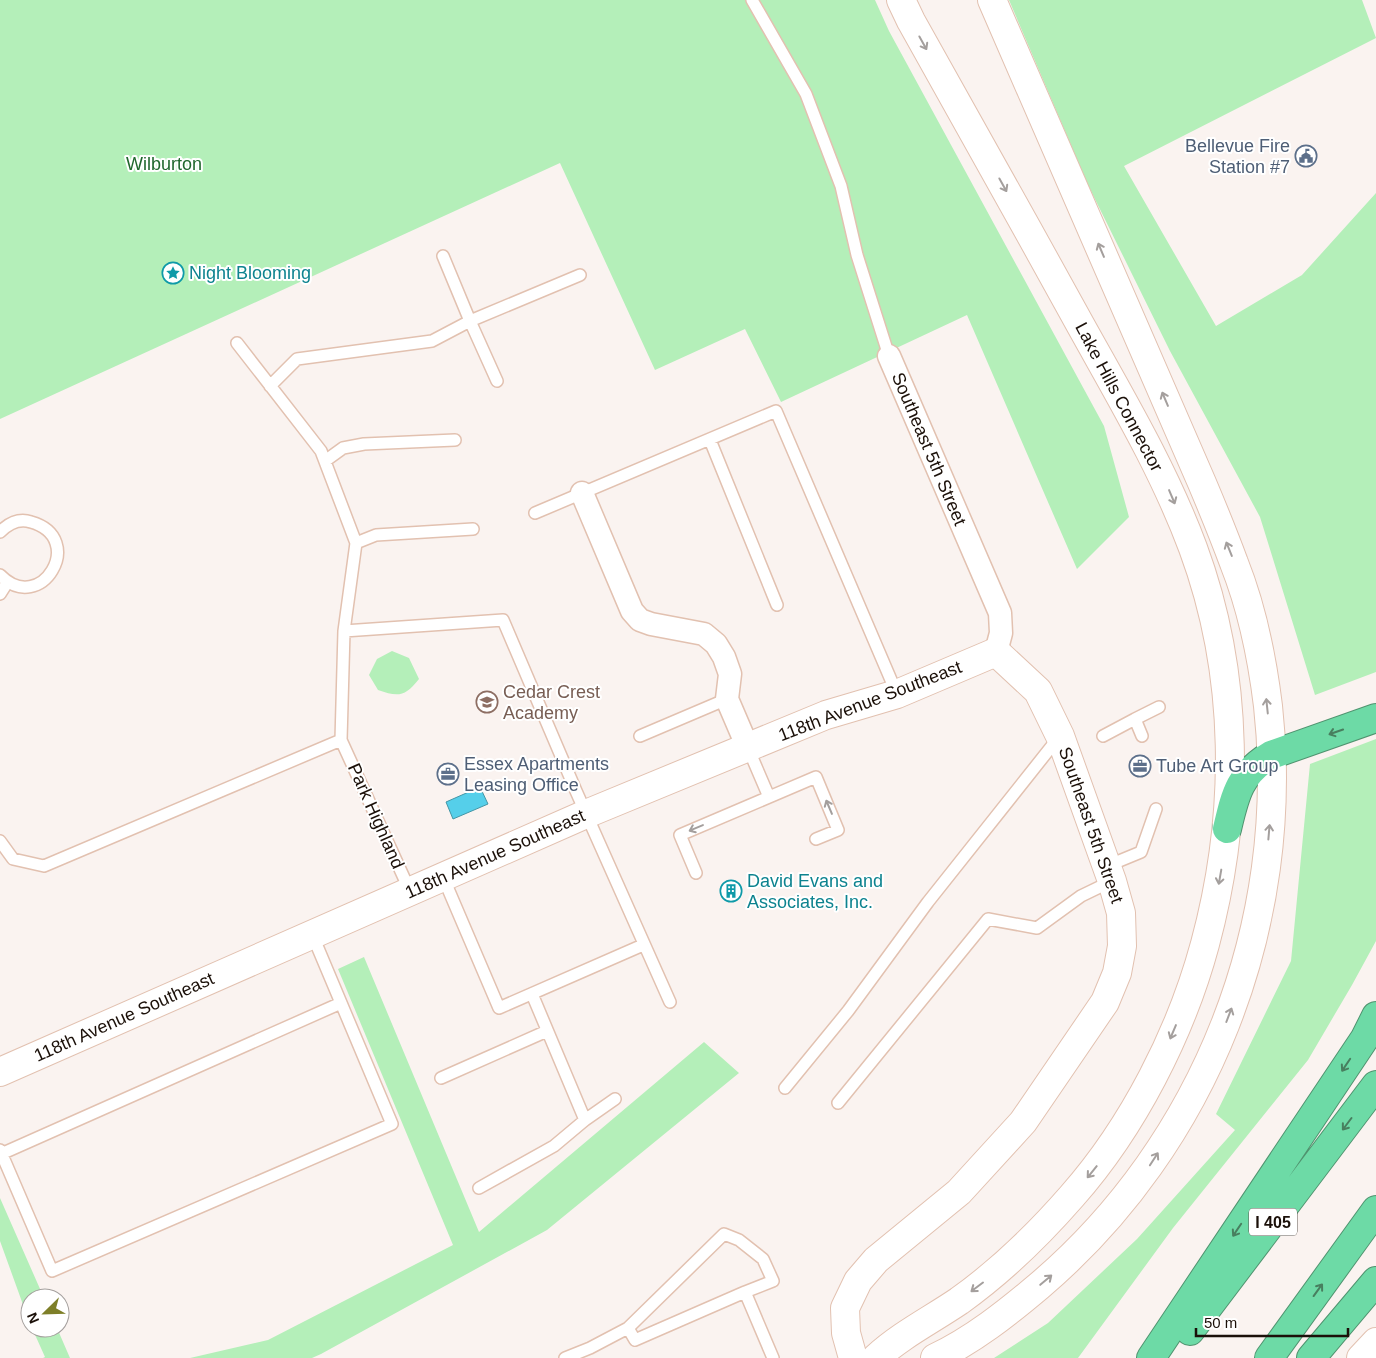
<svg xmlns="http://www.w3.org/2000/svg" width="1376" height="1358" font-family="Arial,sans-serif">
	<rect width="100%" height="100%" fill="#faf3f0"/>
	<!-- green -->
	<path fill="#b4efb9" d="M 0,0 L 875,0 L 889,31 L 1104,426 L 1129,517 L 1077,569 L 967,315 L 781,402 L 745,329 L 655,370 L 560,163 L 0,419 Z
		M 1009,0 L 1362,0 L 1376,38 L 1124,166 L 1216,326 L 1302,275 L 1376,193 L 1376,672 L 1315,695 L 1260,517 L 1170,351 L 1088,185 Z
		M 392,651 L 409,658 L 419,679 C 405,697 398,697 378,690 L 369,675 L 377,659 Z
		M 1376,739 L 1376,941 L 1352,985 L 1308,1060 L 1173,1228 L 1078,1358 L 994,1358 L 1048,1323 L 1137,1239 L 1235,1130 L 1216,1114 L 1291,961 L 1310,764 Z
		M 364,957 L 479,1232 L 704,1042 L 739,1073 L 547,1230 L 321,1354 L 312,1358 L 190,1358 L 268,1340 L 453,1245 L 338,969 Z
		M 0,1198 L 44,1298 L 30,1298 L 30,1324 L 0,1241 Z
		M 32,1328 L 57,1328 L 70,1358 L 43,1358 L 45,1357 Z"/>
	<!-- water -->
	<path fill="#55cfea" stroke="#4496a6" d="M 480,787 L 488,804 L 453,819 L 446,802 Z"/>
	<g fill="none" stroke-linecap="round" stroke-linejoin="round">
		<!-- service casing -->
		<g stroke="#e2c1b0" stroke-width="14">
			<path id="service" d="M 752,0 L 806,94 L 841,186 L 857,255 L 889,356
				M 443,256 L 470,321 L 580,275
				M 270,386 L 297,359 L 432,341 L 470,321 L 497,381
				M 710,440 L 777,605
				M 325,461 L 343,448 L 364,444 L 455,440
				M 535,513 L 776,411 L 897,694
				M 0,532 C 9,523 19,518 31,522 C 88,538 41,617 0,575
				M 356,543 L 376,535 L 473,529
				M 0,594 L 7,583
				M 344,631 L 503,620 L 576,791 L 670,1002
				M 1135,719 L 1159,707
				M 640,736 L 727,699
				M 1103,736 L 1135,719 L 1142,736
				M 341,740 L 410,891
				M 748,748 L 769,797
				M 0,841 L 13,859 L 44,866 L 341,740 L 344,631 L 356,543 L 321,451 L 237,343
				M 1107,866 L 1141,852 L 1156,809
				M 696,873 L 680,835 L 816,777 L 838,830 L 816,839
				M 443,877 L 499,1008 L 643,945
				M 532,994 L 585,1120
				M 441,1078 L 547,1031
				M 785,1088 L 848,1011 L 928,902 L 1059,737
				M 838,1103 L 988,919 L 1037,928 L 1081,896 L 1112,881
				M 0,1150 L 52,1271 L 392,1124 L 312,934
				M 1,1154 L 341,1003
				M 479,1188 L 554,1146 L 585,1120 L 615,1099
				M 628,1328 L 635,1340 L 745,1292 L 773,1358
				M 565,1358 L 590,1348 L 628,1328 L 724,1234 L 739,1240 L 763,1259 L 773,1281 L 745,1292"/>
		</g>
		<!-- minor casing -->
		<g stroke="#e2c1b0" stroke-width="25">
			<path id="minor" d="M 889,356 L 1000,613 L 1001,633 L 996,652
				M 582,493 L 632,611 L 640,620 L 651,624 L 704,634 L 716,644 L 724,657 L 730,674 L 727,699 L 748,748"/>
		</g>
		<!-- tertiary casing -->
		<g stroke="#e2c1b0" stroke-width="30">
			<path id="tertiary" d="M 0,1072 L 586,814 L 826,715 L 897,694 L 996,652 L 1038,691 L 1060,736 L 1112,881 L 1121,913 L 1122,946 L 1117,973 L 1105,1002 L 1023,1122 L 959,1192 L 876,1260 L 858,1281 L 845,1308 L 846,1333 L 853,1358
				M 1361,1358 L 1376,1342"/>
		</g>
		<!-- secondary casing -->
		<g stroke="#e2c1b0" stroke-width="30">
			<path id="secondary" d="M 876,1358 C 901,1335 931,1320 959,1301 C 1001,1271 1038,1235 1072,1196 C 1133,1127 1181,1033 1205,944 C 1240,814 1240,675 1193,548 C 1164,470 1121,398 1081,326 C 1025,224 968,123 911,21 L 901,0
				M 935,1358 C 973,1340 1007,1313 1039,1286 C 1206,1144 1292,924 1268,706 C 1262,657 1252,608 1234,563 C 1224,536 1213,509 1202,483 L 992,0"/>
		</g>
		<!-- motorway casing -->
		<g stroke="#50936f" stroke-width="30">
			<path id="motorway" d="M 1227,829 C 1235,795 1239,774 1271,755 L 1376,718
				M 1190,1331 L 1376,1085
				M 1151,1358 L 1365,1038 L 1376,1016
				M 1269,1358 L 1376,1210
				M 1311,1358 L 1376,1281"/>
		</g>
		<!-- service -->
		<use href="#service" stroke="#fff" stroke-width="11"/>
		<!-- minor -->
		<use href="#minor" stroke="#fff" stroke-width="22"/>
		<!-- tertiary -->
		<use href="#tertiary" stroke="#fff" stroke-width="28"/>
		<!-- secondary -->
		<use href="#secondary" stroke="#fff" stroke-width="28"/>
		<!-- motorway -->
		<use href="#motorway" stroke="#6ddaa6" stroke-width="28"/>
	</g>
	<!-- one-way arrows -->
	<defs><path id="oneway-shaft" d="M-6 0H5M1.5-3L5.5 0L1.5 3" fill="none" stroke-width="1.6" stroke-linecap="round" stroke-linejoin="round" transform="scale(1.25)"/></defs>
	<g stroke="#a49f9d">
		<use href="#oneway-shaft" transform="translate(923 43) rotate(61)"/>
		<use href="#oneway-shaft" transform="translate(1003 185) rotate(61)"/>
		<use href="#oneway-shaft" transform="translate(1101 250) rotate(-113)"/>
		<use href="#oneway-shaft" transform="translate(1165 399) rotate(-113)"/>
		<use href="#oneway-shaft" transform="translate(1172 497) rotate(67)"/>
		<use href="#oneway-shaft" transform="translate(1229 549) rotate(-112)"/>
		<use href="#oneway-shaft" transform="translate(1267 706) rotate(-96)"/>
		<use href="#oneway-shaft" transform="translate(829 807) rotate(-113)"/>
		<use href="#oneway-shaft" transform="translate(696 828) rotate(157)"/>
		<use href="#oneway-shaft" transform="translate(1269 832) rotate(-85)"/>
		<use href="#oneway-shaft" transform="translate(1220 877) rotate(100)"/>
		<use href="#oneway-shaft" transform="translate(1229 1015) rotate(-69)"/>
		<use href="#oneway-shaft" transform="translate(1173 1032) rotate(113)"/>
		<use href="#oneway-shaft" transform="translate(1154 1159) rotate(-57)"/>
		<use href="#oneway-shaft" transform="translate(1092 1172) rotate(129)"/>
		<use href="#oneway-shaft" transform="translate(1046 1280) rotate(-40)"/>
		<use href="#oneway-shaft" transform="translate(977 1287) rotate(143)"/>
	</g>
	<g stroke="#487f5f">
		<use href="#oneway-shaft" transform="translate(1336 732) rotate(161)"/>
		<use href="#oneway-shaft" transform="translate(1346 1065) rotate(124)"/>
		<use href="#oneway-shaft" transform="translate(1347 1124) rotate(127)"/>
		<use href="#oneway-shaft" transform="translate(1237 1230) rotate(124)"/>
		<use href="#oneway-shaft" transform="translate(1318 1290) rotate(-54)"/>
	</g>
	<!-- icons -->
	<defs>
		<g id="civic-ring" transform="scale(1.125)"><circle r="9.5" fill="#fff" stroke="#5c6f8a" stroke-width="1.5"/><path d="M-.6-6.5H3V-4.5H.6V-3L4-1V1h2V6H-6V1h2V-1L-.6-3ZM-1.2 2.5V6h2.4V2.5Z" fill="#5c6f8a"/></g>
		<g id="sight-ring" transform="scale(1.125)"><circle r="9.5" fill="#fff" stroke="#0f9aa8" stroke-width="1.5"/><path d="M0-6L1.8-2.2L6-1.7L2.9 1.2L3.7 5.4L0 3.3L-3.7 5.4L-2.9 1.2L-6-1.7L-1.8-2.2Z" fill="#0f9aa8"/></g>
		<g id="school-ring" transform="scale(1.125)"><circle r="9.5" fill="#fff" stroke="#8d6e63" stroke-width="1.5"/><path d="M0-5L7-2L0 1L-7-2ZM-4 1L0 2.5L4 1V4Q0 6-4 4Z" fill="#8d6e63"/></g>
		<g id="office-ring" transform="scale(1.125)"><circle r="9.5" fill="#fff" stroke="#5c6f8a" stroke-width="1.5"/><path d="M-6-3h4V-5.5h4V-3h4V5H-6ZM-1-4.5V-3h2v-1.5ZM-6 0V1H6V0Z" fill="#5c6f8a"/></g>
		<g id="building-ring" transform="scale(1.125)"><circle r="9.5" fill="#fff" stroke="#0f9aa8" stroke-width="1.5"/><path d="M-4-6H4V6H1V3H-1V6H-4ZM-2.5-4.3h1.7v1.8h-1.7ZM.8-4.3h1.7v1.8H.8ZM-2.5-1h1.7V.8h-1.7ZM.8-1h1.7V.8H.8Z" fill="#0f9aa8"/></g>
	</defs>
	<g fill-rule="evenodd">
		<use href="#civic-ring" x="1306" y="156"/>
		<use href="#sight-ring" x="173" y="273"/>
		<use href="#school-ring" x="487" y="702"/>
		<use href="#office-ring" x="1140" y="766"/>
		<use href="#office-ring" x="448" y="774"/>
		<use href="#building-ring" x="731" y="891"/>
	</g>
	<g text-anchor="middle" stroke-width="4" stroke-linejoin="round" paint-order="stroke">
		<!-- shield labels -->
		<rect fill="#fff" stroke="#5f5853" stroke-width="1" x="1249" y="1208.5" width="48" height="27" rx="4"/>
		<g font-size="16" font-weight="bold" fill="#1b1009">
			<text x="1273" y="1228">I 405</text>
		</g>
		<!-- service labels -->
		<g font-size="18" fill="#4e5e75" stroke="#fff" text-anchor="start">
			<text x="1290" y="152" text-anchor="end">Bellevue Fire<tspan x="1290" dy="21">Station #7</tspan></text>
			<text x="464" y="770">Essex Apartments<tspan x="464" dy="21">Leasing Office</tspan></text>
			<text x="1156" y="772">Tube Art Group</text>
		</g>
		<!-- park labels -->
		<g font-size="18" fill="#20672d" stroke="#fff">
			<text x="164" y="170">Wilburton</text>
		</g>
		<!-- culture labels -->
		<g font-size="18" fill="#0d838f" stroke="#fff" text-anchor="start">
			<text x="189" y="279">Night Blooming</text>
			<text x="747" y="887">David Evans and<tspan x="747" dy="21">Associates, Inc.</tspan></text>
		</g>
		<!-- street labels -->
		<g font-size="18" fill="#1b1009" stroke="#fff">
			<text transform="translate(1119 397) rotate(62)" y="6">Lake Hills Connector</text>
			<text transform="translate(929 449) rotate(67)" y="6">Southeast 5th Street</text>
			<text transform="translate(870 701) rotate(-21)" y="6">118th Avenue Southeast</text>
			<text transform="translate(376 816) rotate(66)" y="6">Park Highland</text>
			<text transform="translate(1091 825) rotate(71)" y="6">Southeast 5th Street</text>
			<text transform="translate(495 854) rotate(-24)" y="6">118th Avenue Southeast</text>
			<text transform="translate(124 1017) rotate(-24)" y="6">118th Avenue Southeast</text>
		</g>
		<!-- education labels -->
		<g font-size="18" fill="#785e54" stroke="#fff" text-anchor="start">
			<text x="503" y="698">Cedar Crest<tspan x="503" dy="21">Academy</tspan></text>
		</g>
	</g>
	<!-- north arrow -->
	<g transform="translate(45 1313) rotate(247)"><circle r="24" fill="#ffffff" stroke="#a49f9d"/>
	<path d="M0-4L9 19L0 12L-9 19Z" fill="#7e7f28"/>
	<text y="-8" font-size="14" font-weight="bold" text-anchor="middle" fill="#1b1009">N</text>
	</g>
	<!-- scale -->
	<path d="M1196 1328v8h152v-8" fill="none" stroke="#1b1009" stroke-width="2.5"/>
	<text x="1204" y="1328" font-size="15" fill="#1b1009" stroke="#ffffff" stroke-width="4" paint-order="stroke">50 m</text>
</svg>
